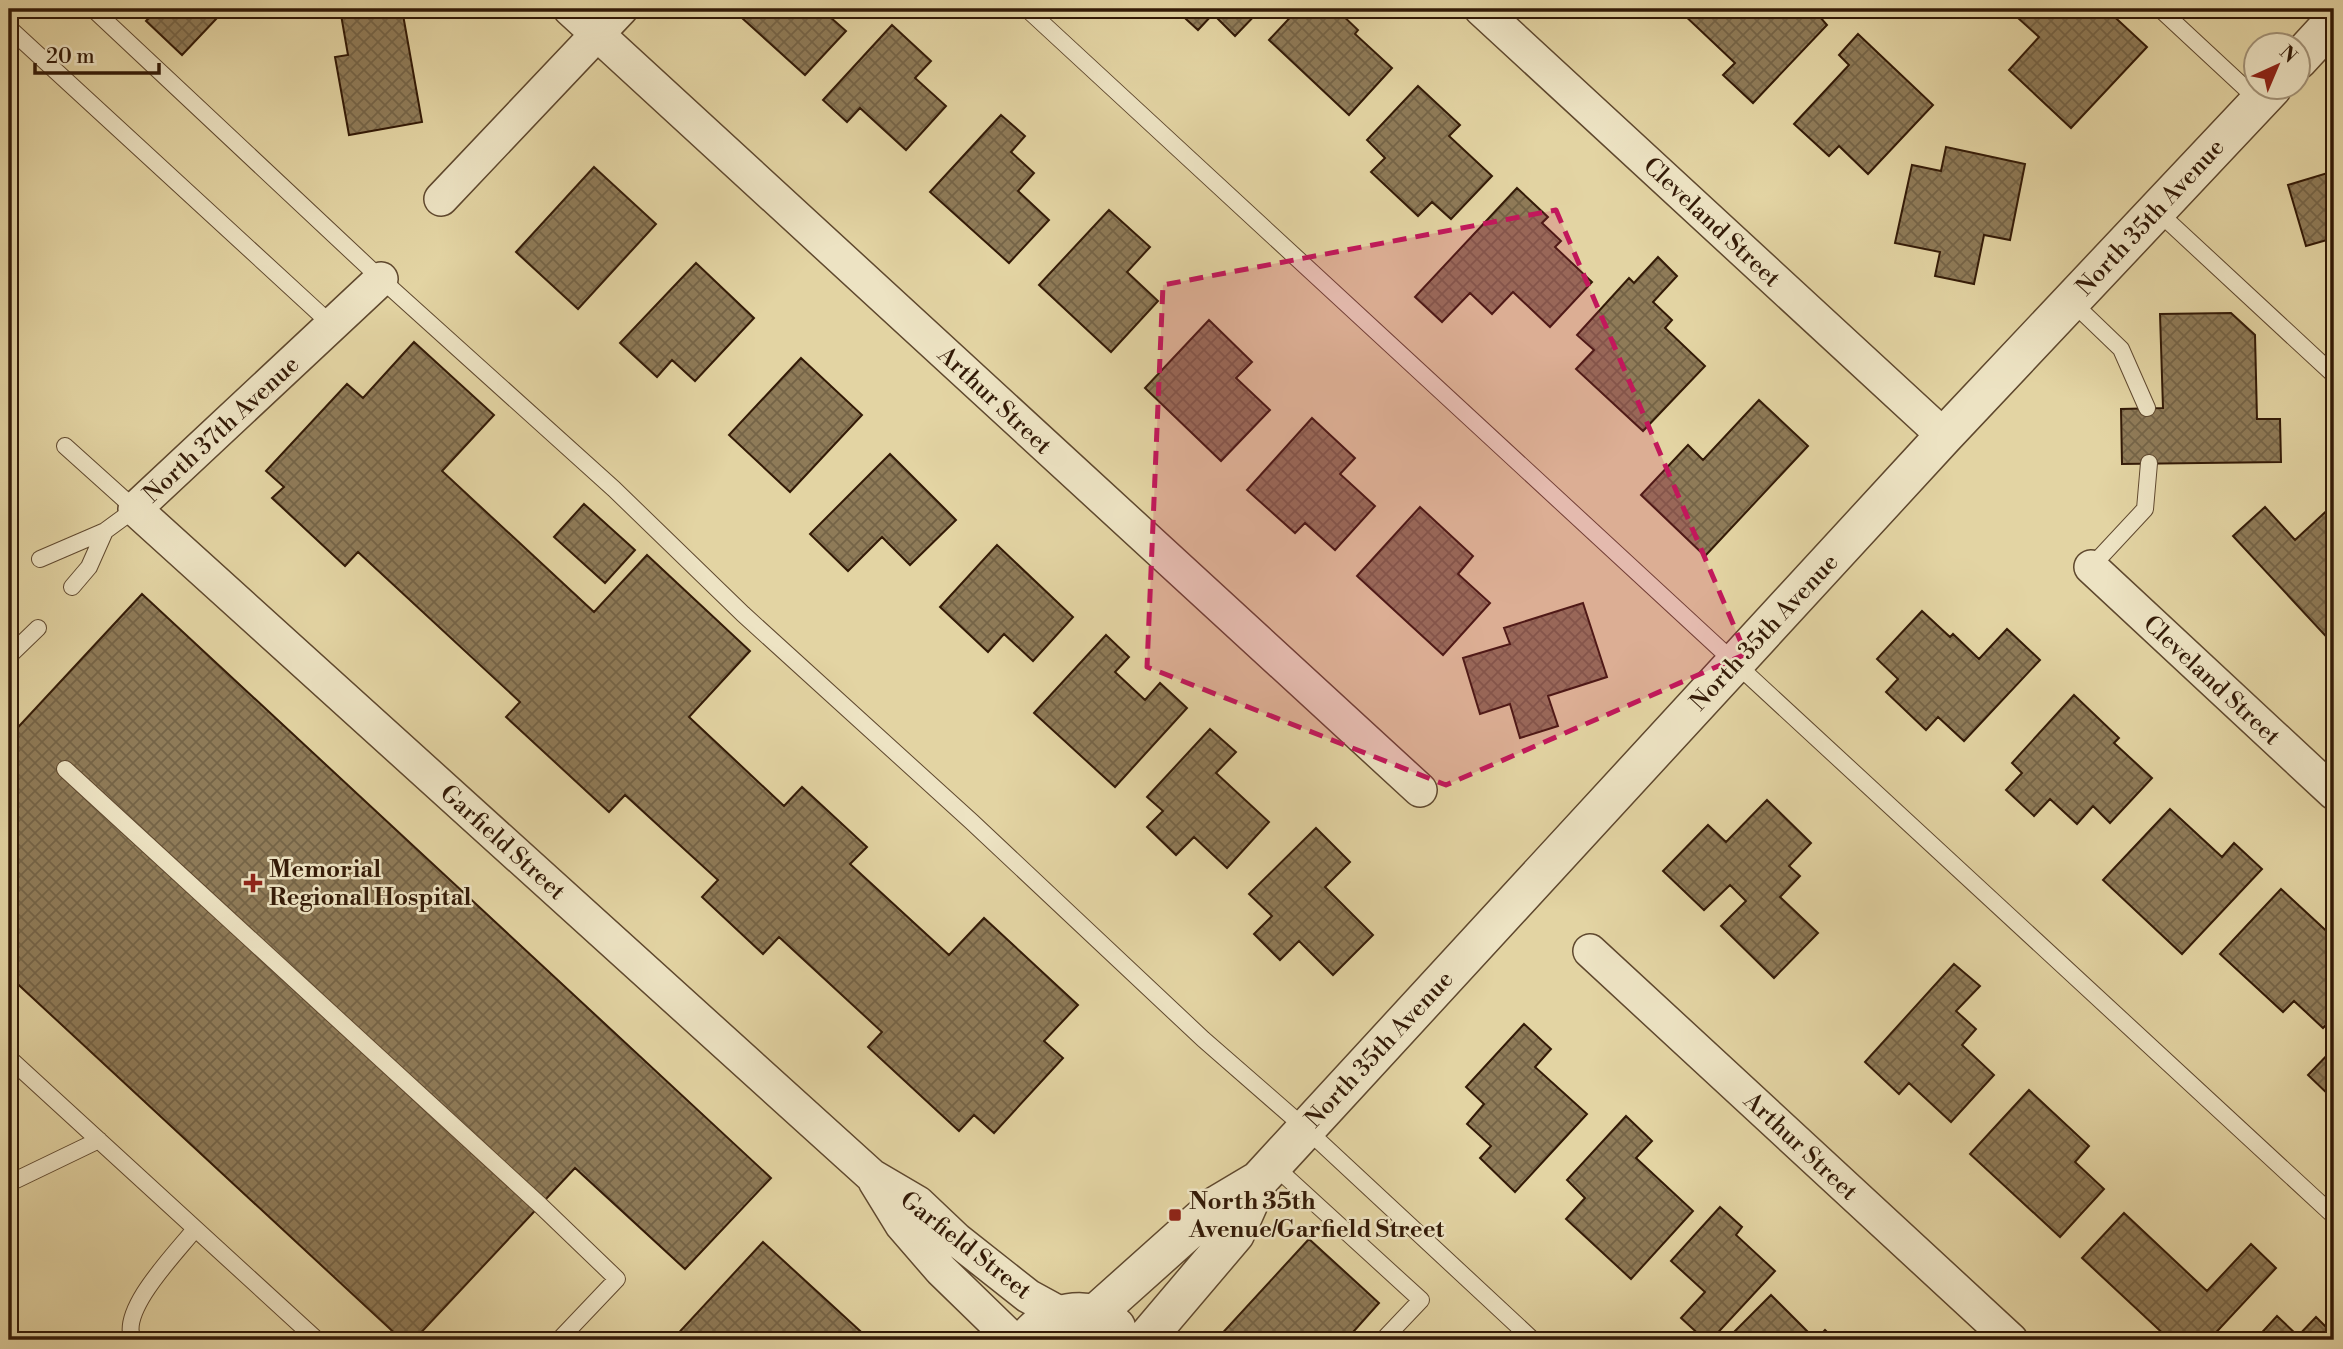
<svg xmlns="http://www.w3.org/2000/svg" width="2343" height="1349" font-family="'Libre Bodoni',serif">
	<defs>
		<pattern id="building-cross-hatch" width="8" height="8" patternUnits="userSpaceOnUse" patternTransform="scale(1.75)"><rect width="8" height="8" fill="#8f7b58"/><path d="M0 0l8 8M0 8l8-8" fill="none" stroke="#756447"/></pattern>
	</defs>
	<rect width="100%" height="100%" fill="#e3d4a3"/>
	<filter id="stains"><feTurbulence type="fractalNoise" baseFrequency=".00286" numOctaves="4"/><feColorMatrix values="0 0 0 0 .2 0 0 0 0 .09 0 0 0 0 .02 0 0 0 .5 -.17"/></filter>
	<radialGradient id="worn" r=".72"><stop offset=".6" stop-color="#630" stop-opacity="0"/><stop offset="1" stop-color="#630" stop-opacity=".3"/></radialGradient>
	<!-- building -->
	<path fill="url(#building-cross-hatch)" stroke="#331a07" stroke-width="2" d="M 157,9 L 207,9 L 217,18 L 182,55 L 146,21 Z
		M 340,9 L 402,9 L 422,122 L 349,135 L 335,57 L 348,55 Z
		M 732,9 L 821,9 L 846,31 L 805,75 Z
		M 1175,9 L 1261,9 L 1235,36 L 1213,14 L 1198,30 Z
		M 1298,9 L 1336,9 L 1358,30 L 1355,34 L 1392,68 L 1349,115 L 1269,40 Z
		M 1684,9 L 1813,9 L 1827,25 L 1753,103 L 1723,75 L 1735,63 L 1681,12 Z
		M 2008,9 L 2077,9 L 2086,17 L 2093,9 L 2106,9 L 2147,47 L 2071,128 L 2009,70 L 2039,37 Z
		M 892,25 L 931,61 L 915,78 L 946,106 L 906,150 L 860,108 L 847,122 L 823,100 Z
		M 1858,34 L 1933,105 L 1868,174 L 1839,146 L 1829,156 L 1794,124 L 1849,65 L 1839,55 Z
		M 1418,86 L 1460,125 L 1449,136 L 1492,176 L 1451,219 L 1432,202 L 1418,216 L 1371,172 L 1385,158 L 1367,140 Z
		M 1001,115 L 1025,136 L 1011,152 L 1034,173 L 1018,191 L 1049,220 L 1009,263 L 930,192 Z
		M 1946,147 L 2025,164 L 2010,240 L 1984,235 L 1974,284 L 1935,276 L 1940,252 L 1895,243 L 1912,165 L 1941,171 Z
		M 594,167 L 656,224 L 578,309 L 516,252 Z
		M 2334,171 L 2334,238 L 2306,246 L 2288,185 Z
		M 1517,188 L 1548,217 L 1542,223 L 1561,241 L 1555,247 L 1592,282 L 1550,327 L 1513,292 L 1492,314 L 1470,293 L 1442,322 L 1415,297 Z
		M 1109,210 L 1150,247 L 1127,272 L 1158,301 L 1111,352 L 1039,285 Z
		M 1658,257 L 1677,276 L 1653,302 L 1672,320 L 1665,328 L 1705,366 L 1643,431 L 1576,369 L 1594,350 L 1577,335 L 1629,278 L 1634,283 Z
		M 696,263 L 754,318 L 695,381 L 672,360 L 657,377 L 620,343 Z
		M 2231,313 L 2255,335 L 2257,419 L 2280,419 L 2281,462 L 2122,464 L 2121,409 L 2163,408 L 2160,314 Z
		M 1209,320 L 1252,362 L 1236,378 L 1270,410 L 1221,461 L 1145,388 Z
		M 414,342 L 494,415 L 442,471 L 594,612 L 647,555 L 750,651 L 689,717 L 784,806 L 802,787 L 867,847 L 850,864 L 949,955 L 984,918 L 1078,1005 L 1044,1041 L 1063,1058 L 994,1133 L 974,1115 L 959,1131 L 868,1047 L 882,1032 L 779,937 L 763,954 L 702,897 L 718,880 L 625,795 L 609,812 L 506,717 L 520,702 L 358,552 L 345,566 L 272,498 L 284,487 L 266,471 L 347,384 L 363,398 Z
		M 801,358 L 862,415 L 790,492 L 729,435 Z
		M 1759,400 L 1808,446 L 1705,556 L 1641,495 L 1688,445 L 1703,460 Z
		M 1312,418 L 1355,458 L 1340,474 L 1375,506 L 1335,550 L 1305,523 L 1295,533 L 1247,490 Z
		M 890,454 L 956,520 L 910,565 L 882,537 L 848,571 L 810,534 Z
		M 584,504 L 635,550 L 605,583 L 554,537 Z
		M 2334,504 L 2334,645 L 2233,536 L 2265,507 L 2295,540 Z
		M 1420,507 L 1473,556 L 1458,574 L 1490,603 L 1443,655 L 1357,576 Z
		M 997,545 L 1073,617 L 1033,661 L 1004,634 L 988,652 L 940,607 Z
		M 142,594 L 771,1178 L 685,1269 L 575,1168 L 414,1340 L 402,1340 L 9,976 L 9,737 Z
		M 1583,603 L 1607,677 L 1548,696 L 1558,726 L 1520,738 L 1510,704 L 1480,714 L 1463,658 L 1510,644 L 1504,628 Z
		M 1922,611 L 1950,637 L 1953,634 L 1979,659 L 2007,629 L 2040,660 L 1964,741 L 1938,717 L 1926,730 L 1886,692 L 1898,679 L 1877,659 Z
		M 1106,635 L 1129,657 L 1115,672 L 1145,700 L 1160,683 L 1187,708 L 1115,787 L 1034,713 Z
		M 2074,695 L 2119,738 L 2114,743 L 2152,778 L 2110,823 L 2093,806 L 2077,824 L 2050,799 L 2034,816 L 2006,790 L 2022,773 L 2012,763 Z
		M 1210,729 L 1236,752 L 1216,773 L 1269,822 L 1227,868 L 1194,837 L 1176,855 L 1147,827 L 1163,811 L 1147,797 Z
		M 1767,800 L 1811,843 L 1789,866 L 1800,876 L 1780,897 L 1818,933 L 1774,978 L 1721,926 L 1746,901 L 1730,885 L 1704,910 L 1663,871 L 1708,825 L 1726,842 Z
		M 2170,809 L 2222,857 L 2234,843 L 2262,869 L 2182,954 L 2103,880 Z
		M 1316,828 L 1350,862 L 1325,887 L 1373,935 L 1333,975 L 1299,941 L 1280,960 L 1254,934 L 1272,916 L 1249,894 Z
		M 2281,889 L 2334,938 L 2334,1017 L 2323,1028 L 2294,1001 L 2283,1012 L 2220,954 Z
		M 1954,964 L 1980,986 L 1956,1011 L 1976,1029 L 1962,1045 L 1994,1075 L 1951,1122 L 1909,1083 L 1899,1094 L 1865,1062 Z
		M 1524,1024 L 1551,1049 L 1535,1067 L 1587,1114 L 1515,1192 L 1480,1158 L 1491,1146 L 1467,1124 L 1484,1104 L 1466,1087 Z
		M 2334,1048 L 2334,1100 L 2308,1075 Z
		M 2029,1090 L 2089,1146 L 2075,1162 L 2104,1189 L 2060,1237 L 1970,1154 Z
		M 1626,1116 L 1652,1141 L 1636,1158 L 1693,1211 L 1631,1279 L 1566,1219 L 1585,1198 L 1567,1180 Z
		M 1720,1207 L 1742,1227 L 1736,1235 L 1775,1271 L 1711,1340 L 1705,1340 L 1681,1318 L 1705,1292 L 1671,1261 Z
		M 2124,1213 L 2207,1291 L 2251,1244 L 2276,1268 L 2209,1340 L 2170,1340 L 2082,1258 Z
		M 1309,1239 L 1379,1303 L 1346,1340 L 1216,1340 Z
		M 763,1242 L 870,1340 L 672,1340 Z
		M 1771,1295 L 1816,1340 L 1825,1330 L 1835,1340 L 1726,1340 Z
		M 2277,1316 L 2298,1336 L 2316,1317 L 2334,1335 L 2334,1340 L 2255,1340 Z"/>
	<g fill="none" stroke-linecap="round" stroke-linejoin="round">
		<!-- service casing -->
		<g stroke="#5f482e" stroke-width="18">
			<path id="service" d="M 93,9 L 381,279 L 614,489 L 743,614 L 972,822 L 1203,1039 L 1305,1128 L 1533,1340
				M 1027,9 L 2334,1216
				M 2160,9 L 2259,101
				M 9,28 L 332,325
				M 2156,210 L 2334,375
				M 2071,301 L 2121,349 L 2147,408
				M 65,446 L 135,509 L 105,531 L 89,567 L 72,587
				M 40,559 L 105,531
				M 2091,567 L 2145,509 L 2149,463
				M 9,656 L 38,628
				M 65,769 L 540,1205 L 617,1279 L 559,1340
				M 9,1058 L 317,1340
				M 1272,1164 L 1421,1300 L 1383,1340
				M 9,1177 L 16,1180 L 99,1140
				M 133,1340 C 118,1311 177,1252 195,1229"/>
		</g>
		<!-- minor casing -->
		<g stroke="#5f482e" stroke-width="36">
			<path id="minor" d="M 570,9 L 1420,790
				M 1481,9 L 1944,436
				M 441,199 L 621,9
				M 381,279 L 135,509 L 872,1176 L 918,1203 L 957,1240 L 1028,1296 L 1061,1314
				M 2091,567 L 2334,793
				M 1590,951 L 2011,1340
				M 875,1181 L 902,1225 L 941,1270 L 1013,1340"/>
		</g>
		<!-- tertiary casing -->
		<g stroke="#5f482e" stroke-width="41">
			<path id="tertiary" d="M 2298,60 L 2334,21
				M 1094,1315 L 1217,1205 L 1259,1180 L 1944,436 L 2272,88
				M 1026,1340 C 1045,1312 1090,1301 1116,1327
				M 1145,1340 L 1235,1234 L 1259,1180"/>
		</g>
		<!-- service -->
		<use href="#service" stroke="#ede3c3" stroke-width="16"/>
		<!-- minor -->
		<use href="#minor" stroke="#ede3c3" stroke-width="33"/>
		<!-- tertiary -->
		<use href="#tertiary" stroke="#ede3c3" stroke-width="38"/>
	</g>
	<!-- marked area -->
	<path fill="#c2185b" fill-opacity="0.2" stroke="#c2185b" stroke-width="5" stroke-dasharray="14 9" stroke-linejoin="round" d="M 1556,210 L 1746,654 L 1446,785 L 1147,667 L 1163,285 Z"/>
	<!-- markers -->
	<g fill="#8f2418" stroke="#ede3c3" stroke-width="2.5">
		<path d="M249.5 872.5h7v7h7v7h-7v7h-7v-7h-7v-7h7z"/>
		<rect x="1168" y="1208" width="14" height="14" rx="3.5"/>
	</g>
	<g text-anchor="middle" stroke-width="5" stroke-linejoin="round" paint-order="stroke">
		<!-- street labels -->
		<g font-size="24" fill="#331a07" stroke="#ede3c3">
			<text transform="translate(2150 217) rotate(-47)" y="8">North 35th Avenue</text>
			<text transform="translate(1712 222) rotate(43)" y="8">Cleveland Street</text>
			<text transform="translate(995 400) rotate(43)" y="8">Arthur Street</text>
			<text transform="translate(221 429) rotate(-43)" y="8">North 37th Avenue</text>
			<text transform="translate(1764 632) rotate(-47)" y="8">North 35th Avenue</text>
			<text transform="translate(2212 680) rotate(43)" y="8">Cleveland Street</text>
			<text transform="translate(503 842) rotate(42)" y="8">Garfield Street</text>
			<text transform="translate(1379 1049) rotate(-47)" y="8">North 35th Avenue</text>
			<text transform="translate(1801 1146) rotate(43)" y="8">Arthur Street</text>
			<text transform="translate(966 1245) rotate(38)" y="8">Garfield Street</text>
		</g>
		<!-- poi labels -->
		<g font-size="24" font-weight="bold" fill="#331a07" stroke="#ede3c3" text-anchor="start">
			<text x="269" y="877">Memorial<tspan x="269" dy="28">Regional Hospital</tspan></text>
			<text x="1189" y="1209">North 35th<tspan x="1189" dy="28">Avenue/Garfield Street</tspan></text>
		</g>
	</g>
	<!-- margin -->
	<rect width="2343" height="1349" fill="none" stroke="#e3d4a3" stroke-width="35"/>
	<rect x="10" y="10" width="2322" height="1328" fill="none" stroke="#331a07" stroke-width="3.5"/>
	<rect x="18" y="18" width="2308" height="1314" fill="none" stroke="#331a07" stroke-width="2"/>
	<!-- north arrow -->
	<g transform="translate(2277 66) rotate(44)"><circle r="33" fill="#ede3c3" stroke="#a39378" stroke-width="2"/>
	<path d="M0-5L12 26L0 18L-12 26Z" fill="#8f2418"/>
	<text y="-10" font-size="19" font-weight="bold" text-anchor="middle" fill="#331a07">N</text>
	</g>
	<!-- scale -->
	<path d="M35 63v10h124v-10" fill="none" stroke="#331a07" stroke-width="3.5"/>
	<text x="46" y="63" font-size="21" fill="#331a07" stroke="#ede3c3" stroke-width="5" paint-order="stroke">20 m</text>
	<rect width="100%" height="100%" filter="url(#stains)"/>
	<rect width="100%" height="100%" fill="url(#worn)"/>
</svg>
